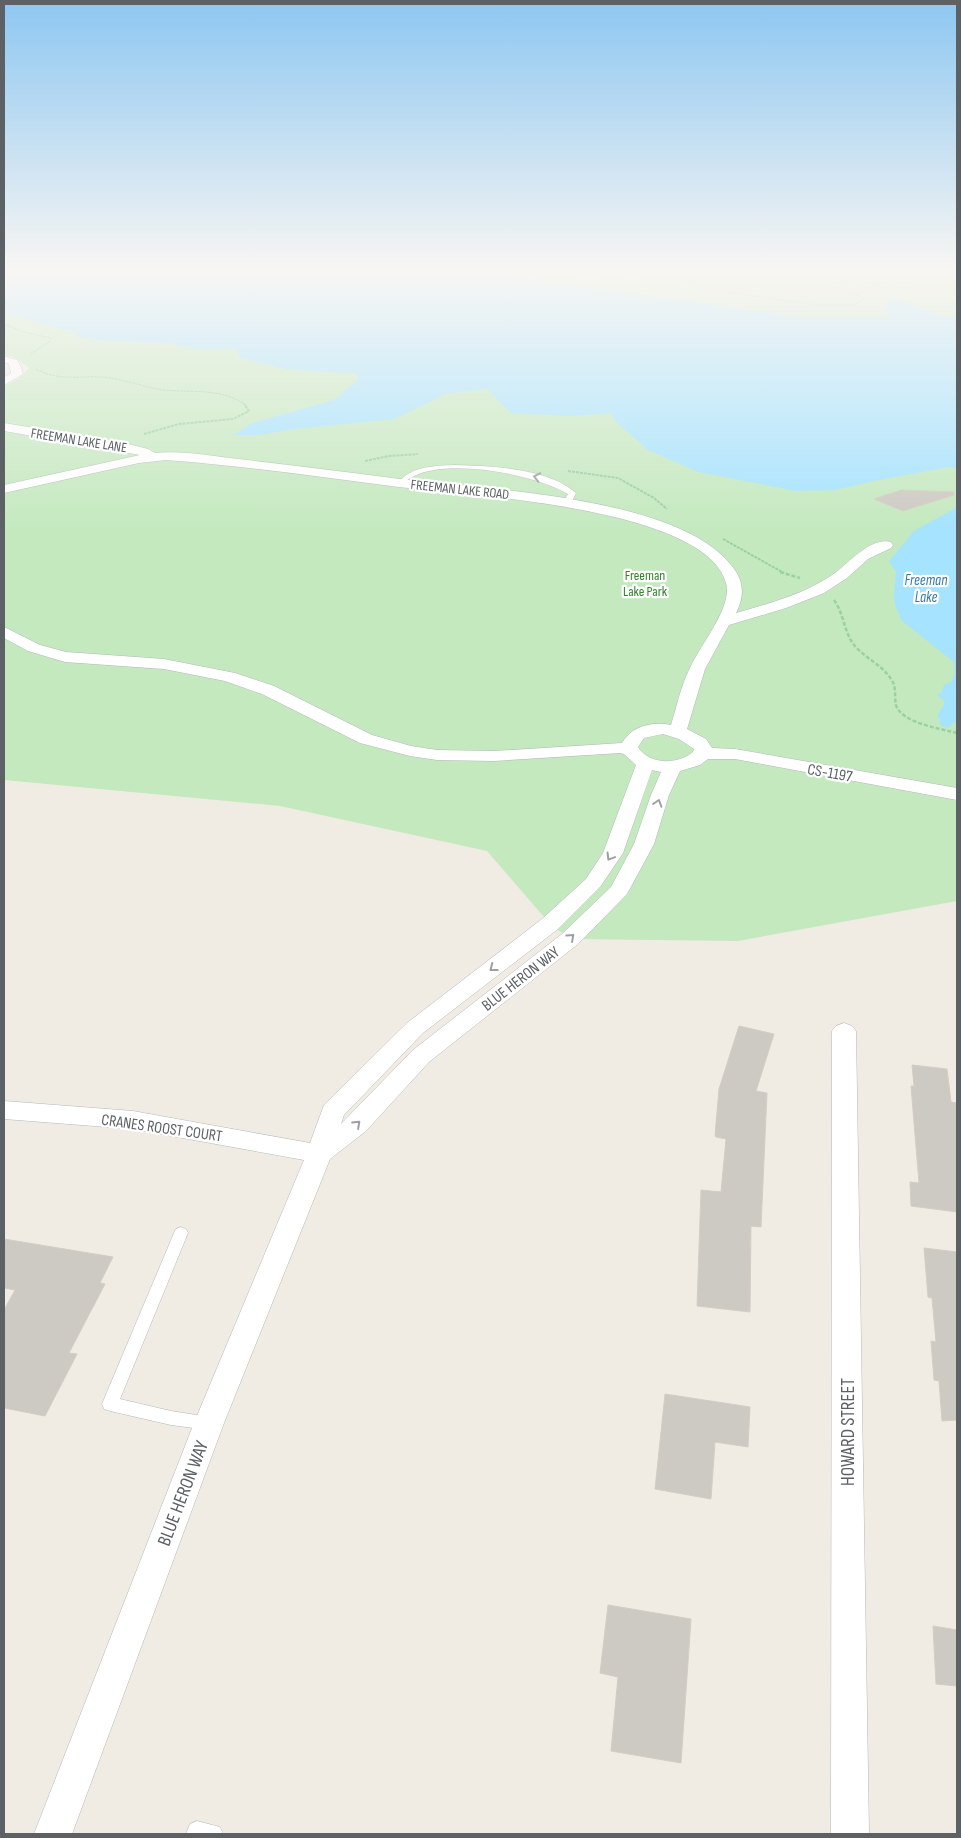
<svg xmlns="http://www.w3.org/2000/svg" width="961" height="1838" font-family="'Sofia Sans Condensed',sans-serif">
	<rect width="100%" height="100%" fill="#f0ece4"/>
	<!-- green -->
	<path fill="#c4e9bf" d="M 4,272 L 957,272 L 957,901 L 738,941 L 570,939 L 550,924 L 487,851 L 280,806 L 4,780 L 4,386 L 18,379 L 29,368 L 12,356 L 4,355 Z"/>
	<!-- water -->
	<path fill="#a5e3ff" d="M 4,272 L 478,272 L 807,318 L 892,317 L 882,308 L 895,298 L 939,316 L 957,316 L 957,468 L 949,467 L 874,481 L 835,490 L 796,491 L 698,472 L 648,450 L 615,421 L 611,413 L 572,416 L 511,413 L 487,389 L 445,394 L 395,419 L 295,429 L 258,435 L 233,435 L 252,423 L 334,400 L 358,380 L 357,374 L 285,369 L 241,358 L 236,349 L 200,350 L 168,343 L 106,341 L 77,337 L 77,334 L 4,312 Z
		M 957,507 L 957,720 L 948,728 L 942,726 L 939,722 L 941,719 L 937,717 L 945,702 L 937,695 L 941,693 L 944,685 L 952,681 L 955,672 L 954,662 L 902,621 L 895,605 L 894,596 L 896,572 L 889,561 L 914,531 Z"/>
	<!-- building -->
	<path fill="#cdc9c3" stroke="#d5cdc2" d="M 901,490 L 954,492 L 954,495 L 903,511 L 874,499 Z
		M 739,1026 L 774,1034 L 756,1091 L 767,1093 L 761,1227 L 751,1226 L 750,1312 L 697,1306 L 701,1190 L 721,1192 L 726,1139 L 716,1137 L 715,1135 L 719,1089 Z
		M 912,1065 L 947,1069 L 951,1102 L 957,1103 L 957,1212 L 911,1206 L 910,1182 L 919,1183 L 911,1086 L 914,1086 Z
		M 4,1239 L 113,1257 L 100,1283 L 105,1284 L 69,1353 L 77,1354 L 45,1416 L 4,1408 L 4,1310 L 15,1290 L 4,1288 Z
		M 924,1248 L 957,1252 L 957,1420 L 942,1421 L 939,1381 L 934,1380 L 931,1341 L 936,1342 L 932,1298 L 928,1297 Z
		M 665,1394 L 750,1407 L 748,1447 L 715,1442 L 711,1499 L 655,1489 Z
		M 608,1605 L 691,1619 L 681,1763 L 611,1751 L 618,1677 L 600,1673 Z
		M 933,1626 L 957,1630 L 957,1686 L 936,1684 Z"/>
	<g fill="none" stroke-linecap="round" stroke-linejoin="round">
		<!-- lane casing -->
		<g stroke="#b5b8bc" stroke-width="1">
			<path id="lane" d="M 455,465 C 490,466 548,468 576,493 L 571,503 L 568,503 L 564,501 L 568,494 C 535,474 432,453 403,484 L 398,483 C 411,466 434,466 455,465 Z
				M 181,1227 L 186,1229 L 188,1233 L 120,1399 L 171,1411 L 215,1418 L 217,1423 L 215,1428 L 209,1430 L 171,1425 L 110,1411 L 104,1409 L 102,1404 L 174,1233 L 176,1229 Z
				M 197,1821 L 220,1827 L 223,1834 L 186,1834 L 190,1824 Z"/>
		</g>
		<!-- street casing -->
		<g stroke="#b5b8bc" stroke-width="1">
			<path id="street" d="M 4,356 L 17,360 L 21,367 L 23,374 L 4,385 L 4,377 L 11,373 L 9,364 L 4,362 Z
				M 4,423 L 124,443 L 148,449 L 155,453 C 182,450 211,456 238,459 C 289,465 340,471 392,478 C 477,489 676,495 731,565 C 744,580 745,596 736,613 C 770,603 806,594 835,573 C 850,562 871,537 891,542 L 893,545 L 891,548 L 868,559 L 847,578 L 824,593 L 786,608 L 729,625 L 705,669 L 687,729 L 706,739 L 712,748 L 735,749 L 957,788 L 957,800 L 735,759 L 708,759 L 700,765 L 680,771 L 669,795 L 654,844 L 627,894 L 578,944 L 429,1062 L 366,1131 L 330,1159 L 224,1423 L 72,1834 L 34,1834 L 194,1423 L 304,1160 L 133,1129 L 4,1119 L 4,1101 L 133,1111 L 310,1143 L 324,1105 L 407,1023 L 542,919 L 586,879 L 603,853 L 636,765 L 624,754 L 620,753 L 494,761 L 437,760 L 410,756 L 360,743 L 262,694 L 225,681 L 164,669 L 65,662 L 28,651 L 4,638 L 4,627 L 40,645 L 66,652 L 164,659 L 235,673 L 274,686 L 372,735 L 411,746 L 437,750 L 494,751 L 622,743 C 631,726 653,721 671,725 C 677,706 681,685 690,668 C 700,645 733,607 726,583 C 706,507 464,495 399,487 C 321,477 244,466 166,460 L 139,463 L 4,493 L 4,485 L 140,455 L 4,431 ZM 663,734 L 679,739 L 694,749 L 693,752 C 678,765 649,765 638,747 L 644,738 ZM 652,770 L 661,772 L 651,795 L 634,844 L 611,887 L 562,934 L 413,1050 L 341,1124 L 344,1115 L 423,1033 L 558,929 L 600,887 L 623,853 Z
				M 844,1023 L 852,1026 L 856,1031 L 869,1834 L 831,1834 L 832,1031 L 836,1026 Z"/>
		</g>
		<!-- path-far2 -->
		<path stroke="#9ad0a2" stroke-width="1" stroke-dasharray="2.5 1" stroke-linecap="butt" d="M 562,272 L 658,277 L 689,281 L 726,292 L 818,305 L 854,305 L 865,298 L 841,290 L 835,285 L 841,282 L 957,291
			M 4,324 L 24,332 L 51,338 L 50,341 L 29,355
			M 36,369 C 57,381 77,376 100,377 C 119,378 138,385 157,389 C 188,394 218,386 246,405"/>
		<!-- path-far1 -->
		<path stroke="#9ad0a2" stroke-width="2" stroke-dasharray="3 1" stroke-linecap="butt" d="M 144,434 L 179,424 L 233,419 L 249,411 L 244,404
			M 365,461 L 389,456 L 418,454
			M 568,471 L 618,478 L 654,498 L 667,509
			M 723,539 L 784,573"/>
		<!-- path -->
		<path stroke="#9ad0a2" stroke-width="2.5" stroke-dasharray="4 2" stroke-linecap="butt" d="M 780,572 L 800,578
			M 834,600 C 844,614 844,632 854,645 C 865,658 882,665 891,679 C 897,687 894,696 896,705 C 901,723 942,729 957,733"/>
		<!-- lane -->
		<use href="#lane" fill="#fff" fill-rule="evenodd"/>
		<!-- street -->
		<use href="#street" fill="#fff" fill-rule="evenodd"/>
	</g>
	<!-- one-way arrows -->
	<defs><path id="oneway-chevron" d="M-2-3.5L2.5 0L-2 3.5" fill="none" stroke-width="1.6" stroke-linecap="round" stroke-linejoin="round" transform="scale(1.25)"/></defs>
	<g stroke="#9da0a3">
		<use href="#oneway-chevron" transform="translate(537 477) rotate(-168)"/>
		<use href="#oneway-chevron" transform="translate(658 803) rotate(-72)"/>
		<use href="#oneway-chevron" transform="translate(610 857) rotate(121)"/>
		<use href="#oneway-chevron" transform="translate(571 937) rotate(-42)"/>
		<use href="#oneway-chevron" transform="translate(493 968) rotate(142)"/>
		<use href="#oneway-chevron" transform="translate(357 1124) rotate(-43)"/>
	</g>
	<!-- sky -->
	<linearGradient id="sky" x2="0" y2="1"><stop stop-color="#8dc7f1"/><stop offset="0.51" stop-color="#f8f6f3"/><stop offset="1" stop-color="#f8f6f3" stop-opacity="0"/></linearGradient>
	<rect width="961" height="529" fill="url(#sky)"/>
	<g text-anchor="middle" stroke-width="4.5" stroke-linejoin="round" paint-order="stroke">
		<!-- far-street labels -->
		<g font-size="14" fill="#5c6166" stroke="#fff">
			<text transform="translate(79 440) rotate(9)" y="5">FREEMAN LAKE LANE</text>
			<text transform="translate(460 489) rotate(6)" y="5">FREEMAN LAKE ROAD</text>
		</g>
		<!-- far-park labels -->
		<g font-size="14" fill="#34822e" stroke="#fff">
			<text x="645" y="580">Freeman<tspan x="645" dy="16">Lake Park</tspan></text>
		</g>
		<!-- far-water labels -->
		<g font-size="15" font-style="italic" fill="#357aa6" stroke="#fff">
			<text x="926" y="585">Freeman<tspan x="926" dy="17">Lake</tspan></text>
		</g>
		<!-- street labels -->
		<g font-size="16" fill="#5c6166" stroke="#fff">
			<text transform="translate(830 772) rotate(10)" y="6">CS-1197</text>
			<text transform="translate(520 978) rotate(-38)" y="6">BLUE HERON WAY</text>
			<text transform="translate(162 1127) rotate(8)" y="6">CRANES ROOST COURT</text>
		</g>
		<!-- near-street labels -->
		<g font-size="19" fill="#5c6166" stroke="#fff">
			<text transform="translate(847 1432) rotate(-90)" y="7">HOWARD STREET</text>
			<text transform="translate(182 1493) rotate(-69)" y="7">BLUE HERON WAY</text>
		</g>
	</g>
	<!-- border -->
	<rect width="961" height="1838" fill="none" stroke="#5c6166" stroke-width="10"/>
</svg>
